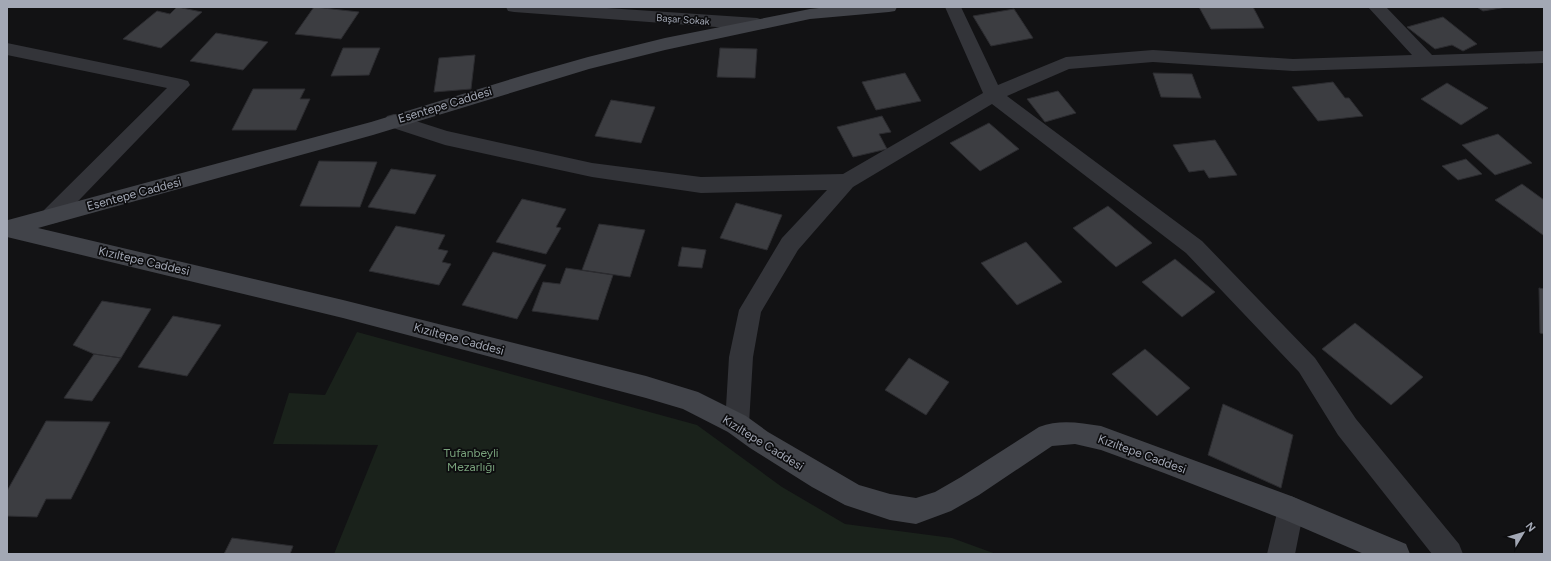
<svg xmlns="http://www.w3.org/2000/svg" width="1551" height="561" font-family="Figtree,sans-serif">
	<rect width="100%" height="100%" fill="#121214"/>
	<!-- green -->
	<path fill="#1a221b" d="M 357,332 L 697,425 L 782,487 L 845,524 L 952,538 L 996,554 L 334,554 L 378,445 L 273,444 L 289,393 L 325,395 Z"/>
	<!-- building -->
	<path fill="#3c3d41" stroke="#2c2c30" d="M 177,7 L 202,12 L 161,48 L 123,39 L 157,11 L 170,14 Z
		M 314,7 L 359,12 L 341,39 L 295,34 Z
		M 1199,7 L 1253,7 L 1264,28 L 1211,29 Z
		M 1477,7 L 1507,7 L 1483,11 Z
		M 1014,9 L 1033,38 L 991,46 L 973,16 Z
		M 1443,17 L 1477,44 L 1463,51 L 1452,45 L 1435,49 L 1407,27 Z
		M 216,33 L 268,42 L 243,70 L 190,61 Z
		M 343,48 L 380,48 L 369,75 L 331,76 Z
		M 720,48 L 757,49 L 755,78 L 717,77 Z
		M 475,55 L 471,89 L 434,92 L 439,58 Z
		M 905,73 L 921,101 L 876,110 L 862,82 Z
		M 1153,73 L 1192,74 L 1201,98 L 1161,97 Z
		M 1333,82 L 1345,98 L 1349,98 L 1363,116 L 1318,121 L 1292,87 Z
		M 1447,83 L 1488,108 L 1461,125 L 1421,99 Z
		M 253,89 L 305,89 L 300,99 L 310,99 L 296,130 L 232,130 Z
		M 1058,91 L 1076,113 L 1045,122 L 1027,99 Z
		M 611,100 L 655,107 L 641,143 L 595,136 Z
		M 882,116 L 891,132 L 879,134 L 887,149 L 853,157 L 837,127 Z
		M 989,123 L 1019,149 L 980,171 L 950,143 Z
		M 1498,134 L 1532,163 L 1495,175 L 1462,145 Z
		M 1215,140 L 1237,175 L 1209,178 L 1204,170 L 1189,172 L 1173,145 Z
		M 1466,159 L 1482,174 L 1458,180 L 1442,166 Z
		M 319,161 L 377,162 L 360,207 L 300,206 Z
		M 391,169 L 436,175 L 415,214 L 368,207 Z
		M 1522,184 L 1544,200 L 1544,233 L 1543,235 L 1495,200 Z
		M 522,199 L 566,209 L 556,227 L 561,228 L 546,254 L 496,242 Z
		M 736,203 L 782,215 L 767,250 L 720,238 Z
		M 1108,206 L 1152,243 L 1116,267 L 1073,228 Z
		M 599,224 L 645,230 L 630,277 L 582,270 Z
		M 396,226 L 445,235 L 438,249 L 448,251 L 442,262 L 451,264 L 439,285 L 369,271 Z
		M 1026,242 L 1062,282 L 1017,305 L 981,263 Z
		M 682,247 L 706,250 L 702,268 L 678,266 Z
		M 493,252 L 546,265 L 517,319 L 462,305 Z
		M 1175,259 L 1215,292 L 1182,317 L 1142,282 Z
		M 566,268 L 613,275 L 598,320 L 532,311 L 543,282 L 560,284 Z
		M 1539,288 L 1544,289 L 1544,334 L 1540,333 Z
		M 102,301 L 151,309 L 121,358 L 94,354 L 73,345 Z
		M 173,316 L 221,325 L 187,376 L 138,367 Z
		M 1355,323 L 1423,377 L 1391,405 L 1322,349 Z
		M 1145,349 L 1190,388 L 1157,416 L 1112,374 Z
		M 94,354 L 121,358 L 92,401 L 64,398 Z
		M 909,358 L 949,382 L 926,415 L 885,390 Z
		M 1223,404 L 1293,435 L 1281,488 L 1208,455 Z
		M 46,421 L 110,422 L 71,499 L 46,499 L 37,517 L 7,516 L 7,491 Z
		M 232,538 L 293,546 L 290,554 L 224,554 Z"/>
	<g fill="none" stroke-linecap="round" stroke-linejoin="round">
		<!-- street -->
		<path fill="#333439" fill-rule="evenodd" d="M 506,7 L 592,7 L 757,18 L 763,20 L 766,24 L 763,28 L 757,30 L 514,12 L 508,11 Z
			M 945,7 L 961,7 L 998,85 L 1066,57 L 1153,50 L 1293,59 L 1412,55 L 1368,7 L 1386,7 L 1432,55 L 1544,51 L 1544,63 L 1293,71 L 1153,62 L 1069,69 L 1007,96 L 1202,241 L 1315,358 L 1356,419 L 1459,544 L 1463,554 L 1432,554 L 1338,435 L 1299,372 L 1186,253 L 992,104 L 853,187 L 798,250 L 761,312 L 753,357 L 749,424 L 746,432 L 737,435 L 728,432 L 725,424 L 729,357 L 739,310 L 782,238 L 827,190 L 701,193 L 592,177 L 445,145 L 387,126 L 384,121 L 387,116 L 394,114 L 447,131 L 592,163 L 701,177 L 843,174 L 983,93 Z
			M 7,43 L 181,79 L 188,81 L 190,85 L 58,222 L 51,224 L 44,222 L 41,216 L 44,210 L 167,88 L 7,55 Z
			M 1291,496 L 1300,500 L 1304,509 L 1295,554 L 1267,554 L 1278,509 L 1282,500 Z"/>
		<!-- secondary -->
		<path fill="#414349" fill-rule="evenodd" d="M 828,7 L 897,7 L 895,11 L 889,12 L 810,19 L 665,50 L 589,69 L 373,135 L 38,228 L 343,300 L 646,376 L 698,392 L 746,416 L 768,432 L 859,485 L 890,494 L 916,498 L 935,492 L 961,477 L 1039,427 C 1060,419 1080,423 1101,426 L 1291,496 L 1406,544 L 1410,554 L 1364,554 L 1285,520 L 1164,473 L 1101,450 L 1075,444 L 1052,446 L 979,495 L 951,511 L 916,524 L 890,520 L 845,505 L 812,487 L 750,448 L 728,432 L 683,409 L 646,398 L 343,318 L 7,237 L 8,220 L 371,122 L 528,74 L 588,57 L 665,38 L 810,9 Z"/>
	</g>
	<g text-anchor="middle" stroke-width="3.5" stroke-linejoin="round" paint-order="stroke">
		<!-- far-street labels -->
		<g font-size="10" fill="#a3a8b5" stroke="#0d0d0f">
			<text transform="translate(683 19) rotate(4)" y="4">Başar Sokak</text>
		</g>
		<!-- street labels -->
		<g font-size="12" fill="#a3a8b5" stroke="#0d0d0f">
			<text transform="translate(445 105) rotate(-17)" y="4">Esentepe Caddesi</text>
			<text transform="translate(134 194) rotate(-15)" y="4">Esentepe Caddesi</text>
			<text transform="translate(144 261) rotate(13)" y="4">Kızıltepe Caddesi</text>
			<text transform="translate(459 339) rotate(15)" y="4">Kızıltepe Caddesi</text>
			<text transform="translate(763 443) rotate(32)" y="4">Kızıltepe Caddesi</text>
			<text transform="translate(1142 454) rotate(20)" y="4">Kızıltepe Caddesi</text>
		</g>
		<!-- park labels -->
		<g font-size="12" fill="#78a17b" stroke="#0d0d0f">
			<text x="471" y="457">Tufanbeyli<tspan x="471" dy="14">Mezarlığı</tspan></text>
		</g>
	</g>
	<!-- border -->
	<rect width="1551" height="561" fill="none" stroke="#a3a8b5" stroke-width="16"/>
	<!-- north arrow -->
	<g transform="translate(1523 533) rotate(52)" stroke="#0d0d0f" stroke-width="3" paint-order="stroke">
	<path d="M0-3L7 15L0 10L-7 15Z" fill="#a3a8b5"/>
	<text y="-6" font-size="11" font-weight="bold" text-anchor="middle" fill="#a3a8b5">N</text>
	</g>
</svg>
